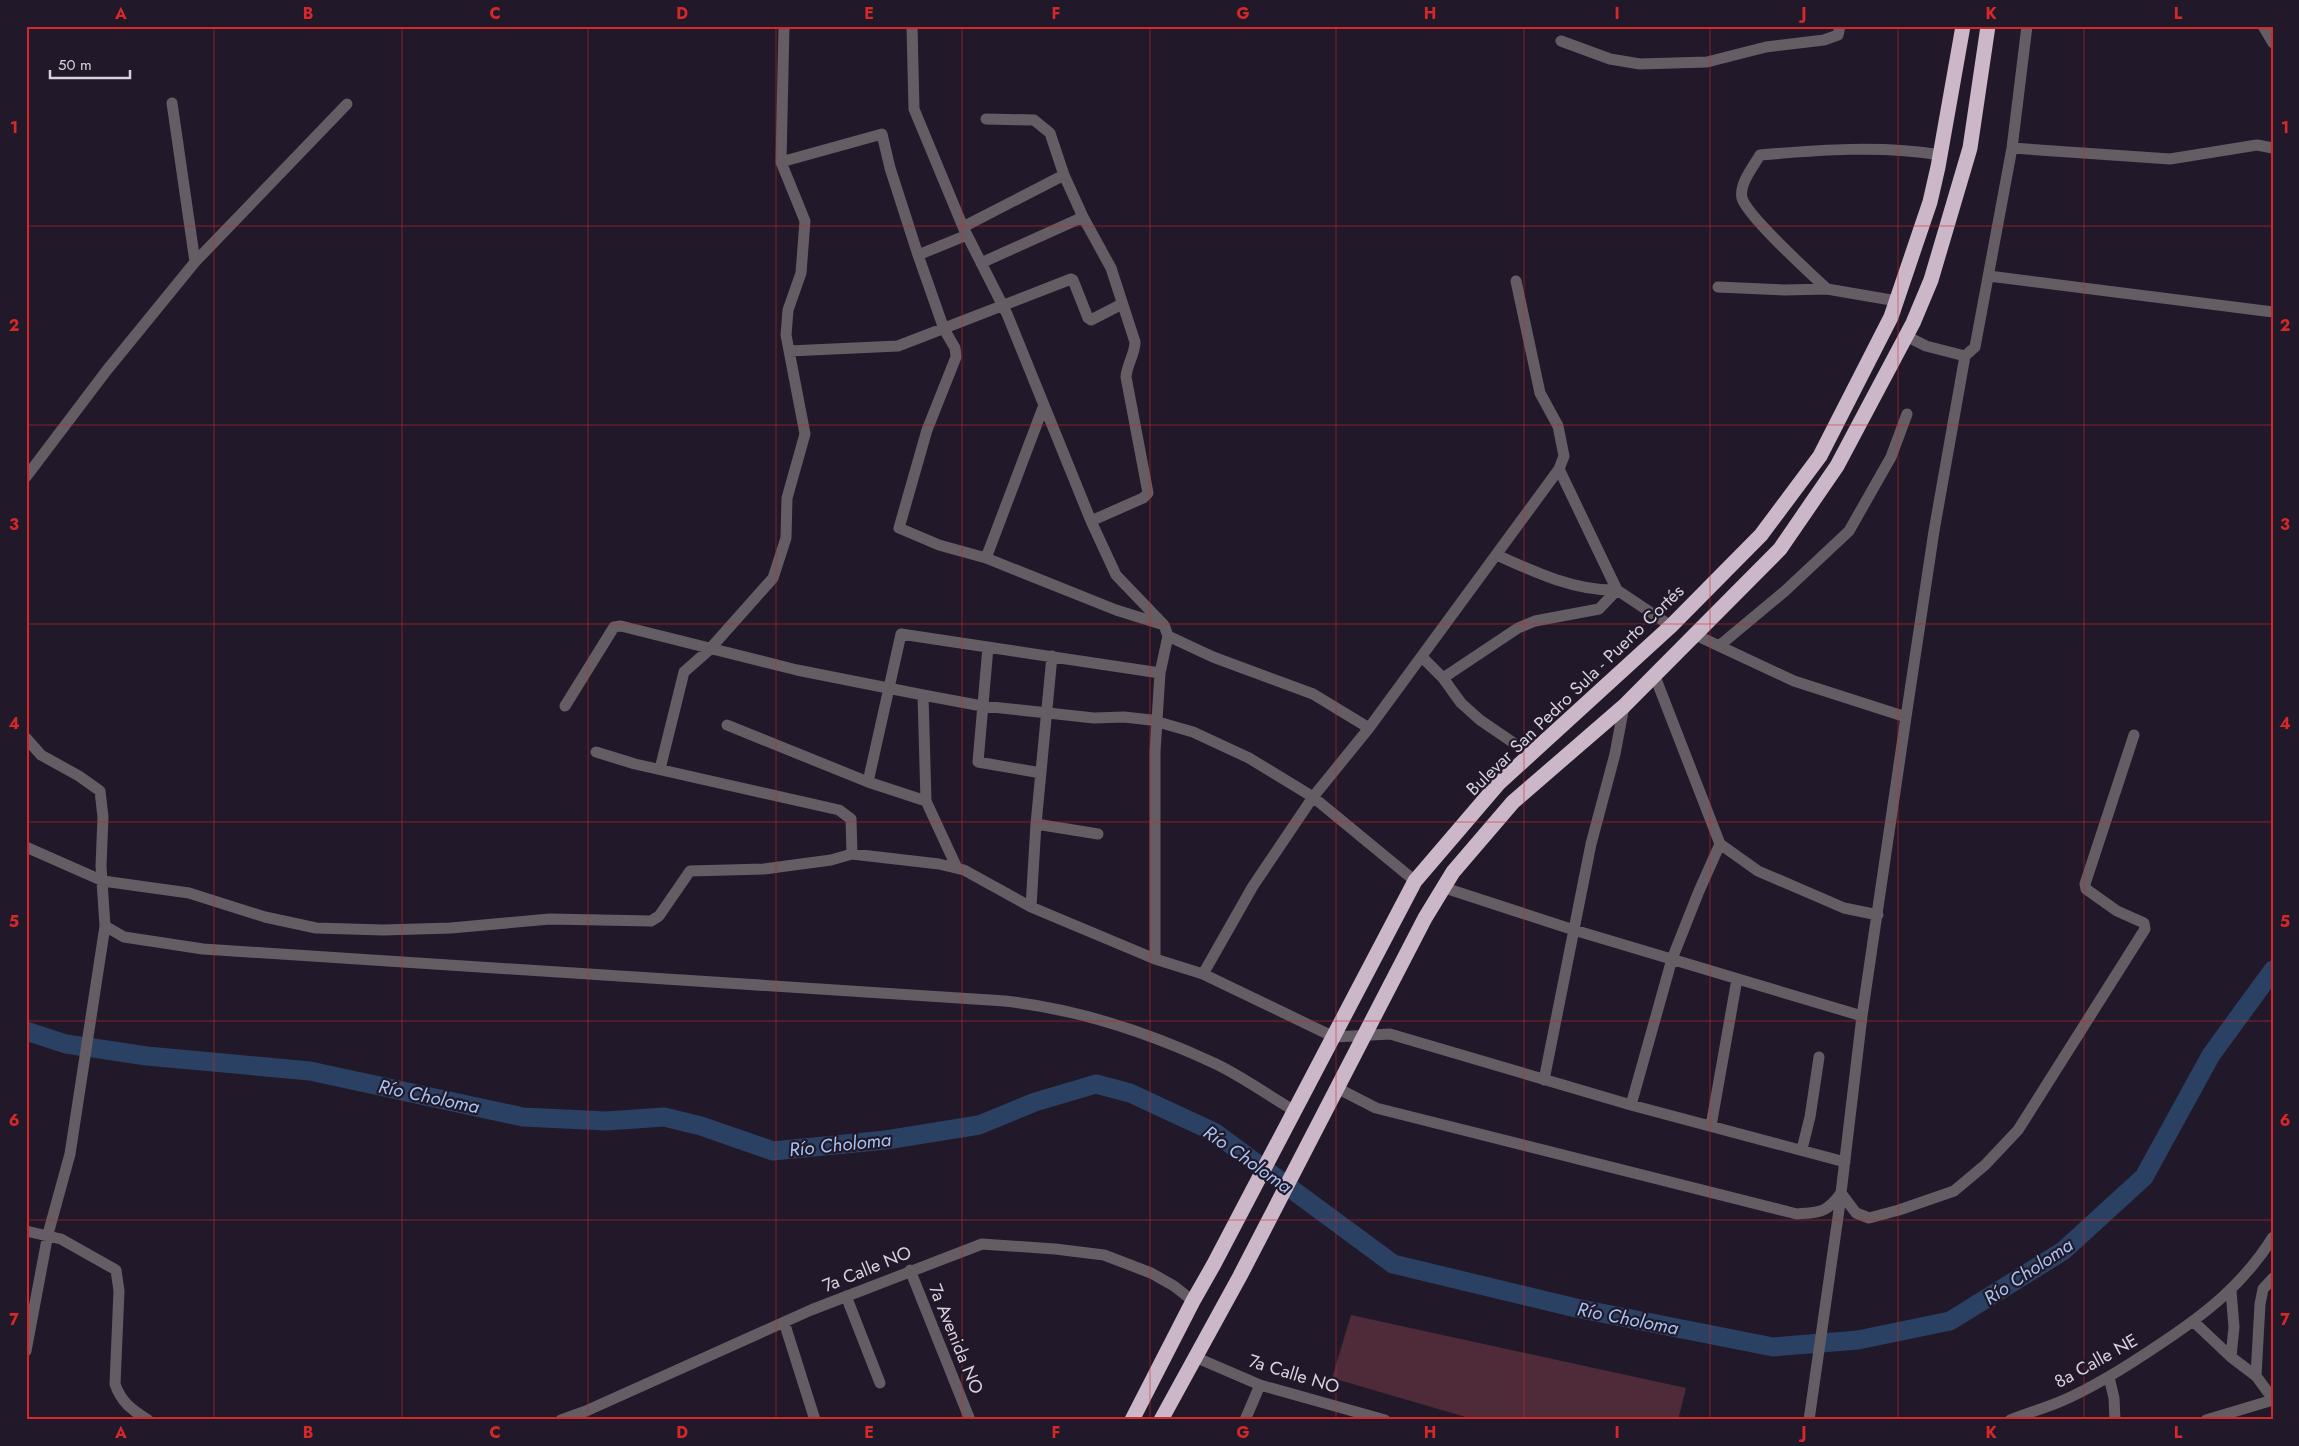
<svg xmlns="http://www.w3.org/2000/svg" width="2299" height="1446" font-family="Jost,sans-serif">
	<rect width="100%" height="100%" fill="#211929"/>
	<!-- green -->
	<path fill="#4f2b39" d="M 1351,1315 L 1686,1388 L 1678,1420 L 1476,1420 L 1332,1378 Z"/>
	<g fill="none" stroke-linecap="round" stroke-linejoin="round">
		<!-- river -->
		<path stroke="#2b4164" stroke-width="19" d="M 26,1031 L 66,1044 L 147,1056 L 310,1071 L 523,1117 L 606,1121 L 664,1117 L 701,1126 L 773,1151 L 886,1140 L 979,1125 L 1035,1102 L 1096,1084 L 1130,1093 L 1214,1132 L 1393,1264 L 1576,1308 L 1773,1347 L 1858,1340 L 1950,1321 L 2063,1251 L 2144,1177 L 2211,1055 L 2273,970"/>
		<!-- minor -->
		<path stroke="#655d64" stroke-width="11" d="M 912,26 L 914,109 L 963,227 L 1007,314 L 1091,521 L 1116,575 L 1164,625 L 1168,636 L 1160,673 L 1155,752 L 1155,959
			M 2263,26 L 2273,43
			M 1561,41 L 1610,59 L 1640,64 L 1707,62 L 1766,47 L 1824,40 L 1838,35 L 1840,26
			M 986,119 L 1034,120 L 1050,133 L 1064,175 L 1083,217 L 1111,268 L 1135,342 C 1135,354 1127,364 1126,377 L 1148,493 L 1143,498 L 1091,521
			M 2012,148 L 2170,159 L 2257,145 L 2273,148
			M 781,162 L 882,134 L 890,168 L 918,255 L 944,329 L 955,348 L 956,357 L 927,430 L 899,528 L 939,545 L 986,558 L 1116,610 L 1164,625
			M 963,227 L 1064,175
			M 918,255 L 967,235
			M 195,262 L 347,104
			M 981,263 L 1083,217
			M 1989,276 L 2273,312
			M 1718,287 L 1785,290 L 1827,289 L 1897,301
			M 1827,289 C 1811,274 1747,216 1742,198 C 1739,184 1753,167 1760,155 C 1819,150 1881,145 1941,155
			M 1906,336 L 1926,346 L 1965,356 L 1975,347 L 2012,148 L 2027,26
			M 789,351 L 898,346 L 1071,279 L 1073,280 L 1088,318 L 1091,320 L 1122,304
			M 1559,469 L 1617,590 L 1671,626
			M 26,477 L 107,370 L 195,262 L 172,103
			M 1497,555 C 1534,572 1575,591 1617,590
			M 986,558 L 1044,405
			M 1696,635 L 1719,646 L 1785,591 L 1849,531 L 1891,457 L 1907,414
			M 1168,636 L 1213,657 L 1313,694 L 1369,728
			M 988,647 L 978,762 L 1041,773
			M 1422,657 L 1443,678 L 1461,703 L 1480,720 L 1530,754
			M 1654,674 L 1720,844 L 1758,871 L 1844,908 L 1878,915
			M 1443,678 L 1518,628 L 1535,621 L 1599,609 L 1617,590
			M 923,695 L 926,801 L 957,868
			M 565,706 L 614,627 L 621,626 L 797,670 L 923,695 L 982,706 L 1048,713 L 1094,718 L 1124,717 L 1151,720 L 1193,732 L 1249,758 L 1313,797 L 1415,881
			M 1906,717 L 1934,531 L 1965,356
			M 727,725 L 868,782 L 926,801
			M 26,738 L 41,755 L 79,776 L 100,791 L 103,817 L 101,866 L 105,926 L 70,1154 L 48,1234 L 26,1351
			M 596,752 L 635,764 L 839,810 L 851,819 L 852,854
			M 660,769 L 684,672 L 709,650 L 773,578 L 786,538 L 787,498 L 805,434 L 786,335 L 788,310 L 801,273 L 805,221 L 781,162 L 784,26
			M 868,782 L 901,634 L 1160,673
			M 1036,824 L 1098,834
			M 26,847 L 103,881 L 189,893 L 265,917 L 316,928 L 383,930 L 451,928 L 550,919 L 651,921 L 659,916 L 690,871 L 764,869 L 831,860 L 852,854 L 939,864 L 964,870 L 1031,907 L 1155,959 L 1203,974 L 1334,1037 L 1390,1034 L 1631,1105 L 1845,1162
			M 1445,888 L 1574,930 L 1862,1016 L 1906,717 L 1794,681 L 1719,646
			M 1031,907 L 1036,824 L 1052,656
			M 105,926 L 124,937 L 203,949 L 1005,1001 C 1077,1009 1150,1033 1216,1064 C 1243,1077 1269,1096 1295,1111
			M 1203,974 L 1253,886 L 1313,797 L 1369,728 L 1559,469 L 1564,456 L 1558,426 L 1540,393 L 1516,281
			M 1862,1016 L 1841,1193 L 1856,1213 L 1869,1218 L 1899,1210 L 1954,1191 L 1985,1165 L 2018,1130 L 2145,929 L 2144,923 L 2117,911 L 2086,889 L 2085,884 L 2134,735
			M 1544,1080 L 1591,844 L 1615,754 L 1624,706
			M 1337,1088 L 1376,1108 L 1797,1214 C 1820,1212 1827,1213 1841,1193
			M 1631,1105 L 1672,959 L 1699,891 L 1720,844
			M 1711,1126 L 1737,979
			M 1802,1149 L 1810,1117 L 1819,1057
			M 26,1231 L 61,1239 L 116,1270 L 119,1291 L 115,1384 C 121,1402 132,1410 148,1420
			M 910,1270 L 970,1420
			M 2273,1278 L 2263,1289 L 2260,1304 L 2256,1376 L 2273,1399
			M 846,1296 L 880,1383
			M 784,1322 L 815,1420
			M 2194,1322 L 2231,1357 L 2256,1376
			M 1195,1357 L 1260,1385 L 1385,1420
			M 2231,1357 L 2234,1327 L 2231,1291
			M 2109,1377 L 2114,1398 L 2115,1420
			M 561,1420 L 586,1411 L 811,1310 L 982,1244 L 1055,1249 L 1104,1255 L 1151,1273 L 1174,1286 L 1193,1301
			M 1245,1420 L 1260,1385
			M 1809,1420 L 1841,1196
			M 2010,1420 C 2027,1413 2046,1408 2064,1400 C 2098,1385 2129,1365 2160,1344 C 2204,1315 2244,1284 2273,1237
			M 2206,1420 L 2273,1400"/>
		<!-- highway -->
		<path stroke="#cbb7c8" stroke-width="15" d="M 1132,1420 L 1193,1301 L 1214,1264 L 1415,881 L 1498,784 L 1671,626 L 1761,535 L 1820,456 L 1891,317 L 1930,202 L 1938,167 L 1963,26
			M 1161,1420 L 1240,1276 L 1425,918 L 1453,872 L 1513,802 L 1624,706 L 1780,549 L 1837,466 L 1913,323 L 1931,280 L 1970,148 L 1988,26"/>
	</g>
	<!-- grid -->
	<path fill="none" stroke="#d62828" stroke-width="1" stroke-opacity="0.55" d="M 214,26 L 214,1420M 402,26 L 402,1420M 588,26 L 588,1420M 776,26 L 776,1420M 962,26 L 962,1420M 1150,26 L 1150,1420M 1336,26 L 1336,1420M 1524,26 L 1524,1420M 1710,26 L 1710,1420M 1898,26 L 1898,1420M 2084,26 L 2084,1420M 26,226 L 2273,226M 26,425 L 2273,425M 26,624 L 2273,624M 26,822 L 2273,822M 26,1021 L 2273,1021M 26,1220 L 2273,1220"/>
	<g text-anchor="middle" stroke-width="4.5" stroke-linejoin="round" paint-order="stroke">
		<!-- street labels -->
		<g font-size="18" fill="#d7d2dd" stroke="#211929">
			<text transform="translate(1575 690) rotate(-44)" y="6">Bulevar San Pedro Sula - Puerto Cortés</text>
			<text transform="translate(867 1269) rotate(-22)" y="6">7a Calle NO</text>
			<text transform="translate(956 1339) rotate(68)" y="6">7a Avenida NO</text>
			<text transform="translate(2096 1361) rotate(-29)" y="6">8a Calle NE</text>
			<text transform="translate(1294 1374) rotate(17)" y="6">7a Calle NO</text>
		</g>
		<!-- water labels -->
		<g font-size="19" font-style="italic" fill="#a5c4f5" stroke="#211929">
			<text transform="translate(429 1096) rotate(12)" y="7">Río Choloma</text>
			<text transform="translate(840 1144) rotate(-6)" y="7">Río Choloma</text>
			<text transform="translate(1248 1159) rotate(35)" y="7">Río Choloma</text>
			<text transform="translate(2028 1271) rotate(-34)" y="7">Río Choloma</text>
			<text transform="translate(1628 1318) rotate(11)" y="7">Río Choloma</text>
		</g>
	</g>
	<!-- border -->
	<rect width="2299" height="1446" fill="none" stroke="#211929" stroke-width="55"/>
	<!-- scale -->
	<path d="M50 70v8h80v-8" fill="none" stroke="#d7d2dd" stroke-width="2.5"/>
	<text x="58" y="70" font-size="15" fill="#d7d2dd" stroke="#211929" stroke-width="4" paint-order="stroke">50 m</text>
	<rect x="28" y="28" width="2244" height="1390" fill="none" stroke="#d62828" stroke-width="2"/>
	<g font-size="16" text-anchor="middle" font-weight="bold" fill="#d62828">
		<text x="121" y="19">A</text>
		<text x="308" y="19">B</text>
		<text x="495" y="19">C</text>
		<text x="682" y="19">D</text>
		<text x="869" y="19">E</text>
		<text x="1056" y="19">F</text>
		<text x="1243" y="19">G</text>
		<text x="1430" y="19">H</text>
		<text x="1617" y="19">I</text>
		<text x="1804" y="19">J</text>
		<text x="1991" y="19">K</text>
		<text x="2178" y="19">L</text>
		<text x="14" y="133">1</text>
		<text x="2285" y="133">1</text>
		<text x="14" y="331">2</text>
		<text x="2285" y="331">2</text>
		<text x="14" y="530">3</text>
		<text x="2285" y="530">3</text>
		<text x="14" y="729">4</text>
		<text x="2285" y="729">4</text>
		<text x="14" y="927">5</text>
		<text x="2285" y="927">5</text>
		<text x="14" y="1126">6</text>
		<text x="2285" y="1126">6</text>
		<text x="14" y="1325">7</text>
		<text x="2285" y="1325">7</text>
		<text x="121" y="1438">A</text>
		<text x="308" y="1438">B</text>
		<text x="495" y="1438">C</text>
		<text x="682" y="1438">D</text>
		<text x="869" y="1438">E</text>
		<text x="1056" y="1438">F</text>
		<text x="1243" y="1438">G</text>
		<text x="1430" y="1438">H</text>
		<text x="1617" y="1438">I</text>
		<text x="1804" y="1438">J</text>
		<text x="1991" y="1438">K</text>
		<text x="2178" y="1438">L</text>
	</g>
</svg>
